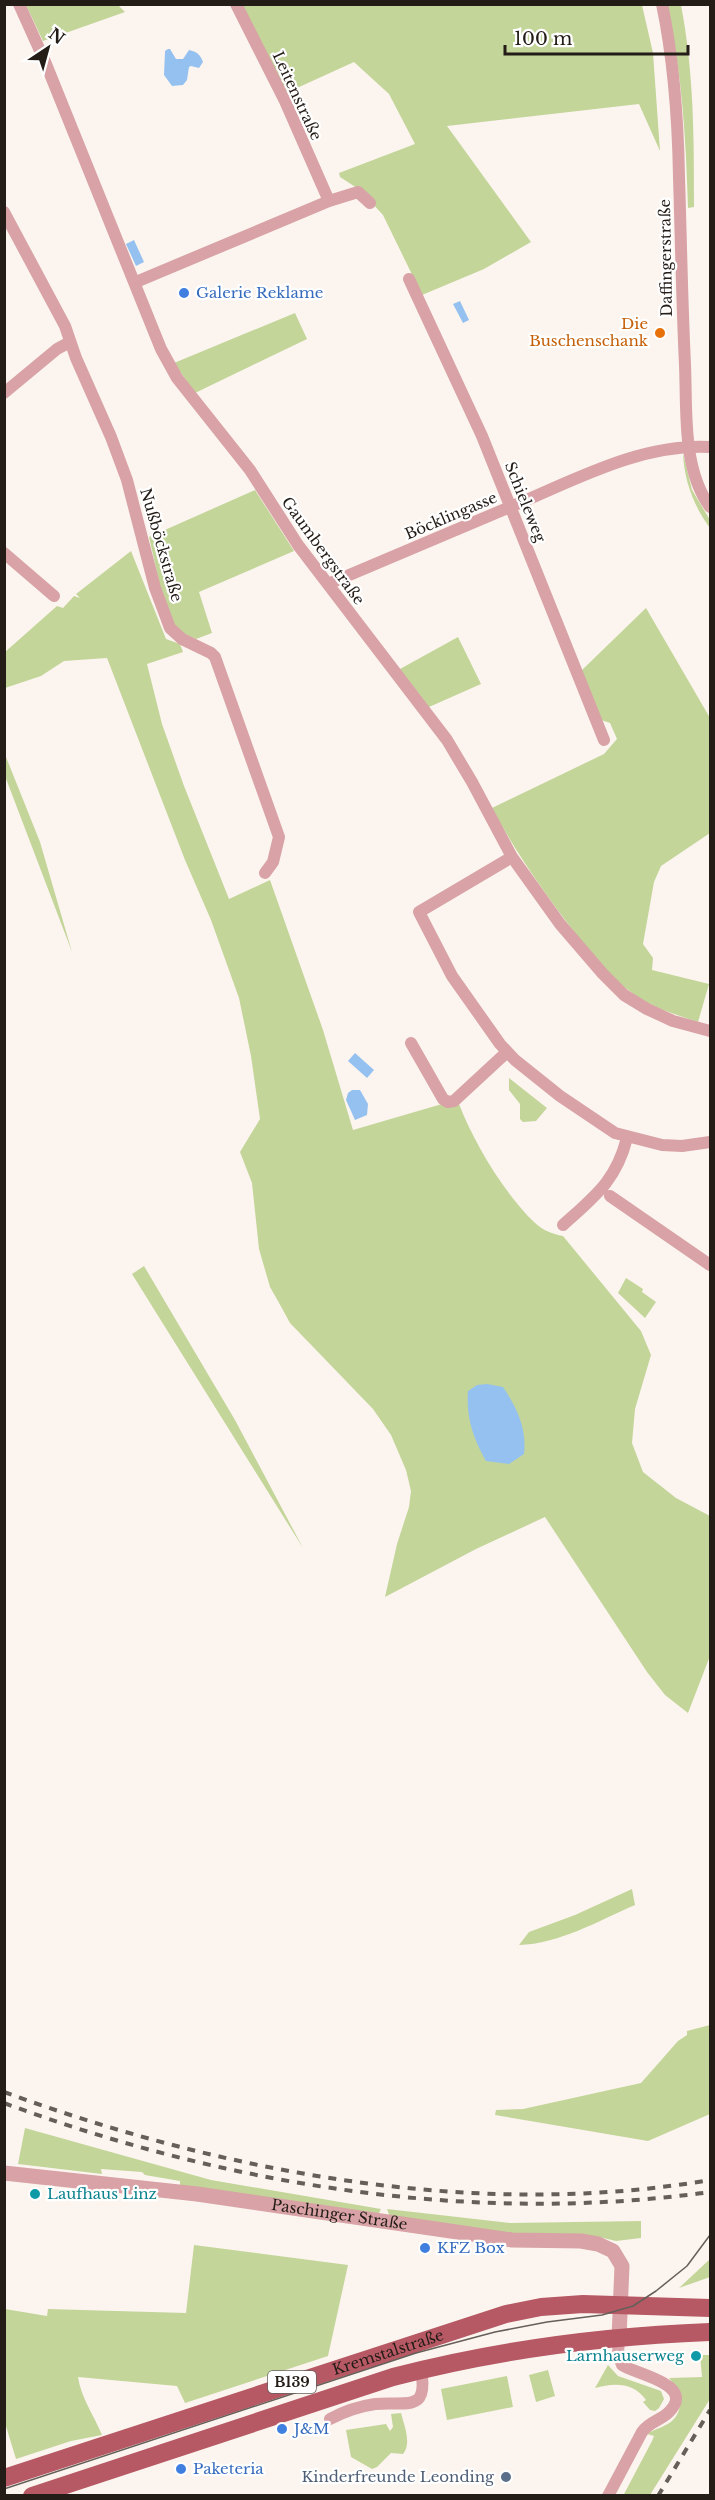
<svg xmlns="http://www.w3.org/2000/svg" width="715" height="2500" font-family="'Libre Baskerville',serif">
	<rect width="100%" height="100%" fill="#fcf5ef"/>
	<!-- green -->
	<path fill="#c3d599" d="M 26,5 L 118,5 L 125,12 L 43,41 Z
		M 241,5 L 642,5 L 653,53 L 660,151 L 639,104 L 447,126 L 531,242 L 484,269 L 422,295 L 383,215 L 360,190 L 340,177 L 339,173 L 415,144 L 389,94 L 354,62 L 286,93 Z
		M 667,5 L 681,5 C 694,73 694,138 694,207 L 688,208 C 686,139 682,72 667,5 Z
		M 295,313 L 307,339 L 195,393 L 174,363 Z
		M 683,453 L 692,490 L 710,520 L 710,528 C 694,507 684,480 683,453 Z
		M 255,490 L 294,551 L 199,592 L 212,633 L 196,639 L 178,631 L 175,626 L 160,586 L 149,537 Z
		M 131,551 L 166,639 L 180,644 L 183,652 L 147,664 L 162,724 L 184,786 L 229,899 L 270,880 L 323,1030 L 353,1130 L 442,1104 L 459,1104 C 474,1143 504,1193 534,1222 C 542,1230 552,1234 563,1236 L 641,1331 L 651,1355 L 635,1409 L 632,1443 L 643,1472 L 676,1498 L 710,1516 L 710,1656 L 688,1713 L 665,1695 L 647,1672 L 545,1517 L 476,1549 L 385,1597 L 397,1544 L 409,1507 L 411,1491 L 406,1470 L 391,1435 L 373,1409 L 290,1323 L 278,1301 L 270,1287 L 259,1249 L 252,1183 L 240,1152 L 260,1119 L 251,1056 L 239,998 L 211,920 L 185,860 L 107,658 L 64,661 L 41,676 L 5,688 L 5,652 L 57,606 L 63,608 L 74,596 L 80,598 L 76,594 Z
		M 646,608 L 710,718 L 710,833 L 661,866 L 654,882 L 643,944 L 653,958 L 652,970 L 709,984 L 698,1022 C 673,1014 648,1006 628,990 C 606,974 588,950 572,929 C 542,890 515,851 492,808 L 604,754 L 617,739 L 610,723 L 601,720 L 581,671 Z
		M 458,637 L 481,684 L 429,707 L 400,669 Z
		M 4,752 L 40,842 L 72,952 L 5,776 Z
		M 509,1078 L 547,1108 L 536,1121 L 523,1122 L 520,1119 L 520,1104 L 509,1090 Z
		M 144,1266 L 235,1420 L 303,1548 L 132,1274 Z
		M 626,1278 L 643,1289 L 642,1292 L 656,1302 L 645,1318 L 618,1293 Z
		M 632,1889 L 635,1905 C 598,1921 559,1944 519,1945 L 529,1932 L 575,1915 Z
		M 710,2025 L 710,2114 L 648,2141 L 495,2115 L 496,2110 L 523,2109 L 641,2083 L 678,2041 L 687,2035 L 687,2031 Z
		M 25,2128 L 211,2180 L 381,2209 L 378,2215 L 180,2186 L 180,2181 L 145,2175 L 142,2172 L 101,2169 L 102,2174 L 18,2164 Z
		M 387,2209 L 510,2223 L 641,2221 L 641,2238 L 616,2241 L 599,2237 L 508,2234 L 390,2217 Z
		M 194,2245 L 348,2265 L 328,2356 L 185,2403 L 177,2386 L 78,2377 C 81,2398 94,2415 102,2435 L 71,2441 L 16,2459 L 5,2423 L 5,2309 L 47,2316 L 48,2309 L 186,2313 Z
		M 710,2259 L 710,2277 L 679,2288 Z
		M 700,2355 L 710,2355 L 710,2399 L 650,2495 L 623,2496 L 652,2441 L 654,2436 L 647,2434 C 654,2429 665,2427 672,2421 C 686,2408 679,2389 669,2378 L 702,2377 Z
		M 608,2365 L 618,2376 L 661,2391 L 664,2399 L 659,2408 L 655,2411 L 650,2410 L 643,2402 L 646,2400 C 633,2382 614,2383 595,2388 Z
		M 548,2370 L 555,2396 L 536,2402 L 529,2375 Z
		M 507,2376 L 513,2407 L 447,2420 L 441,2389 Z
		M 401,2413 C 404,2425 412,2444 403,2454 L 391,2453 L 377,2467 L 372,2469 L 351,2457 L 346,2430 L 386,2424 L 390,2431 L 393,2427 L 391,2414 Z"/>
	<!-- water -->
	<path fill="#95c1f0" d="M 168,49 L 170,49 L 176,59 L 183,59 L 189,50 C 197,52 200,54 203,62 L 199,68 L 191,66 L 189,67 L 187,80 L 183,85 L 172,86 L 164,75 L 165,51 Z
		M 134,240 L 144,262 L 136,266 L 126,244 Z
		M 460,301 L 469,320 L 463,323 L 453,304 Z
		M 355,1053 L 374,1070 L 367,1078 L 348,1061 Z
		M 352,1090 L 360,1090 L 368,1104 L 367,1115 L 355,1120 L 346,1100 L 348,1093 Z
		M 487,1384 L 503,1387 C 517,1408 527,1429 524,1454 L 509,1464 L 486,1461 C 473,1438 466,1417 468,1391 L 477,1385 Z"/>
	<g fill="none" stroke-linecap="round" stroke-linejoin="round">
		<!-- minor -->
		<path stroke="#d8a2a6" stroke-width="12" d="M 19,4 L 46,64 L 161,349 L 177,378 L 250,470 L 298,545 L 447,740 L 472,782 L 512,857 L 560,924 L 603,974 L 624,995 L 647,1009 L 673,1021 L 710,1031
			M 236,4 L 285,101 L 329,201
			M 662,4 C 674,61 678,120 679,177 C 681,240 682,302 685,365 C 687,411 682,468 710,507
			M 4,212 L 65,326 L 76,358 L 111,437 L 127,480 L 155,588 L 170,628 L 182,639 L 211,653 L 215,657 L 279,837 L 273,862 L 265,873
			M 409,279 L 482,436 L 604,740
			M 136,282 L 329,201 L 358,192 L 370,203
			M 4,393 L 57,349 L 70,342
			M 4,553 L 54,596
			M 328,584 C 388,558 449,533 510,507 C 573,481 640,443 710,447
			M 512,857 L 419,912 L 452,976 L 500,1044 L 515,1060 L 560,1096 L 615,1133 L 662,1145 L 682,1146 L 710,1142
			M 411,1043 L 443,1099 L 448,1102 L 454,1101 L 507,1052
			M 610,1196 L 710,1265
			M 563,1225 C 595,1196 616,1181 627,1138
			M 330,2419 C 343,2412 361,2406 375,2404 C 406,2401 429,2414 421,2369
			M 608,2496 L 642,2432 C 650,2421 660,2421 669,2412 C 697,2384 634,2374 622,2365 L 618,2354 L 619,2338"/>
		<!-- tertiary -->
		<path stroke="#d8a2a6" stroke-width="15" id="s1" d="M 4,2173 L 197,2194 L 512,2240 L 581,2241 L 598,2244 L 613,2251 L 622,2266 L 619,2338"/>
		<!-- primary -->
		<g stroke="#b65964" stroke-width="18">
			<path id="s2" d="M 4,2478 L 506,2314 L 541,2307 L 583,2304 L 710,2308"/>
			<path d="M 32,2496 L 393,2377 C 497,2350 603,2336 710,2332"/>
		</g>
		<!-- tram -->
		<path stroke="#655e59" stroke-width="1.5" d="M 4,2489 L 416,2353 L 495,2332 L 547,2322 L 602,2315 L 633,2306 L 656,2291 L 687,2266 L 710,2235"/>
		<!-- rail -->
		<path stroke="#655e59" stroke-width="4" stroke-dasharray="8 8" stroke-linecap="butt" d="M 4,2092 C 225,2173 477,2220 710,2180
			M 4,2103 C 228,2186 474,2225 710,2192
			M 658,2496 L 710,2410"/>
	</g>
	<!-- markers -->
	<g fill="#3f7fe0" stroke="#fff" stroke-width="2">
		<circle cx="184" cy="293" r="6"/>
		<circle cx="425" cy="2248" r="6"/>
		<circle cx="282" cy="2429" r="6"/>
		<circle cx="181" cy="2469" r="6"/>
	</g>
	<circle fill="#e8710a" stroke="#fff" stroke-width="2" cx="660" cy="333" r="6"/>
	<g fill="#0f9aa8" stroke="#fff" stroke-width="2">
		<circle cx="35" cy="2194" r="6"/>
		<circle cx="696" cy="2356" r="6"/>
	</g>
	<circle fill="#5c6f8a" stroke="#fff" stroke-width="2" cx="506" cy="2477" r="6"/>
	<g text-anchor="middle" stroke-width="4.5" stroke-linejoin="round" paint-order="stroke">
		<!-- shield labels -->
		<rect fill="#fff" stroke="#65605d" stroke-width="1.5" x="268" y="2371" width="48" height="22" rx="4.5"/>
		<g font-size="14" font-weight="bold" fill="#231c17">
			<text x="292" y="2387">B139</text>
		</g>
		<!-- street labels -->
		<g font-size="15" fill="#231c17" stroke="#fff">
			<text transform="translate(297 96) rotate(65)" y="5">Leitenstraße</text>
			<text transform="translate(666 258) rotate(-91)" y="5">Daffingerstraße</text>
			<text transform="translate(525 502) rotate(68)" y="5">Schieleweg</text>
			<text transform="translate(451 516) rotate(-23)" y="5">Böcklingasse</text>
			<text transform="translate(161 545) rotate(74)" y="5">Nußböckstraße</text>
			<text transform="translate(323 551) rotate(54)" y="5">Gaumbergstraße</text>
			<text dy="5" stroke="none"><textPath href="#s1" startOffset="338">Paschinger Straße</textPath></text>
			<text dy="5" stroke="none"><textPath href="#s2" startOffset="404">Kremstalstraße</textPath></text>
		</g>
		<!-- shop labels -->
		<g font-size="15" fill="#366cbe" stroke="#fff" text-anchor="start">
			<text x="196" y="298">Galerie Reklame</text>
			<text x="437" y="2253">KFZ Box</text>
			<text x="294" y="2434">J&amp;M</text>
			<text x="193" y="2474">Paketeria</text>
		</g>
		<!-- food labels -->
		<g font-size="15" fill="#c56008" stroke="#fff" text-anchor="end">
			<text x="648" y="329">Die<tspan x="648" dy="17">Buschenschank</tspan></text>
		</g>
		<!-- culture labels -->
		<g font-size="15" fill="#0d838f" stroke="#fff" text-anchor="start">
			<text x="47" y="2199">Laufhaus Linz</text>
			<text x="684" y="2361" text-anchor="end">Larnhauserweg</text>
		</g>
		<!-- service labels -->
		<g font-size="15" fill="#4e5e75" stroke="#fff" text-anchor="end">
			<text x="494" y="2482">Kinderfreunde Leonding</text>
		</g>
	</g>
	<!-- border -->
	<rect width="715" height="2500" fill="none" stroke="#231c17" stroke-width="12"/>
	<!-- north arrow -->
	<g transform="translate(48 48) rotate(36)" stroke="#ffffff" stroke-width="4.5" paint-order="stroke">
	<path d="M0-4.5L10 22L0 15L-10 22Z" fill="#231c17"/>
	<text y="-9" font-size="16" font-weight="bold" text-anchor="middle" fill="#231c17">N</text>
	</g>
	<!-- scale -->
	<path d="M505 45v9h183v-9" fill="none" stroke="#231c17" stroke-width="3"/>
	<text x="514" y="45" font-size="18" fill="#231c17" stroke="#ffffff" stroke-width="4.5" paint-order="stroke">100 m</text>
</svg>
